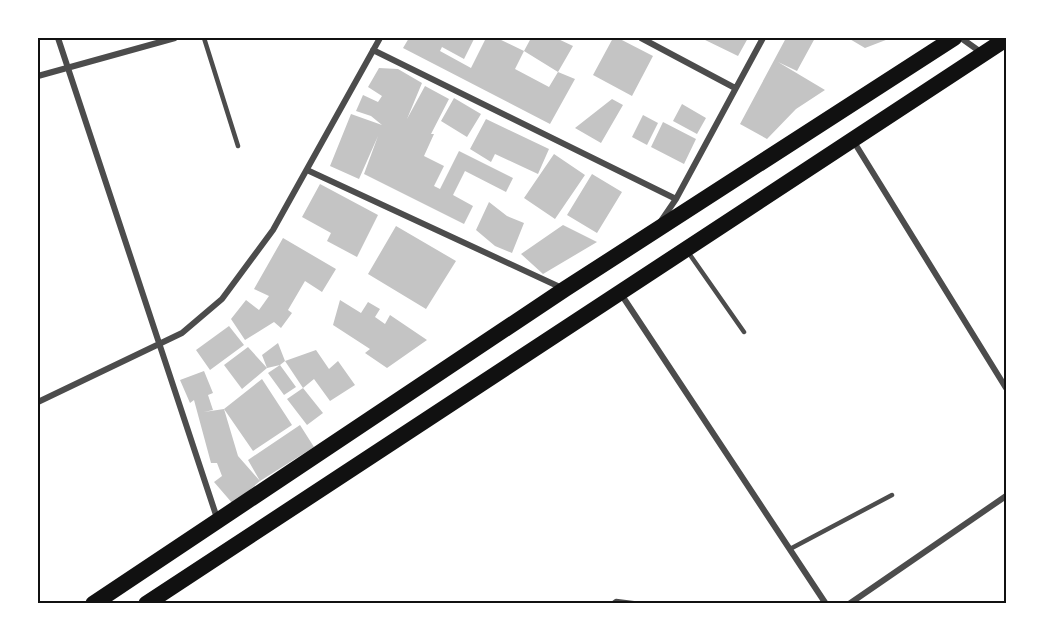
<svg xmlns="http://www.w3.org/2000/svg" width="1044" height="641" font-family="'Space Grotesk',sans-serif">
	<rect width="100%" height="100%" fill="#fff"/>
	<!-- building -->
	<path fill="#c4c4c4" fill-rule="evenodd" d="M 409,38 L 471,38 L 474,39 L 464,59 L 442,47 L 440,51 L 471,68 L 486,38 L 497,38 L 524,51 L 531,38 L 556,38 L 573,46 L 558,72 L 575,79 L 550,124 L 403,48 ZM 524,51 L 558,72 L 549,87 L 515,69 Z
		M 613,38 L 618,38 L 653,56 L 632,96 L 593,75 Z
		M 701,38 L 748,38 L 738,56 Z
		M 786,38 L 815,38 L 797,71 L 778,62 L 825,90 L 796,109 L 767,139 L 740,124 Z
		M 848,38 L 891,38 L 865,48 Z
		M 379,68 L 398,69 L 422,83 L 407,119 L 425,86 L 449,99 L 431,134 L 434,134 L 424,156 L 444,166 L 434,186 L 440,189 L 459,151 L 513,178 L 506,192 L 465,171 L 453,195 L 473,206 L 464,224 L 364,174 L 378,136 L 359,179 L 330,166 L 351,114 L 382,125 L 371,116 L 356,111 L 363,95 L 378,102 L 382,96 L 368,87 Z
		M 454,98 L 481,114 L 467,137 L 441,121 Z
		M 612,99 L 623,105 L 601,143 L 575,128 Z
		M 682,104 L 706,118 L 697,134 L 673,121 Z
		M 643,115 L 658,123 L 647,145 L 632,137 Z
		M 486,119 L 549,149 L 538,174 L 495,154 L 491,162 L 470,149 Z
		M 663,122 L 696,139 L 684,164 L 651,147 Z
		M 554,154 L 585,175 L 555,219 L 524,198 Z
		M 592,174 L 622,192 L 597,233 L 567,215 Z
		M 320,184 L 378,215 L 357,257 L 327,241 L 331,233 L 302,217 Z
		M 489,202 L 507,216 L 524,223 L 512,253 L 495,246 L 476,230 Z
		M 563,225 L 597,242 L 543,274 L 521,254 Z
		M 396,226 L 456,261 L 426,309 L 368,274 Z
		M 283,238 L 336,269 L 322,292 L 305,281 L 288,310 L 292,313 L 281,328 L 274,322 L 245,340 L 231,319 L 246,300 L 259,310 L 269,296 L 254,289 Z
		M 340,300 L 361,313 L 368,302 L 380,309 L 375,317 L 385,324 L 390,315 L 427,340 L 387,368 L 365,353 L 370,349 L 333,325 Z
		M 229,326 L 244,345 L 210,370 L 196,350 Z
		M 278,343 L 285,361 L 316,350 L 329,369 L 338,361 L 355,385 L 330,401 L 314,379 L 303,388 L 285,361 L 280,365 L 296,387 L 284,395 L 268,373 L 280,365 L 267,368 L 262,355 Z
		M 248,347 L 267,368 L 242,389 L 224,365 Z
		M 204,371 L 213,393 L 208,395 L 213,410 L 204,412 L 224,409 L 238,456 L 260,481 L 233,504 L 214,482 L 222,476 L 217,463 L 211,463 L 194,400 L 190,403 L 180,380 Z
		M 262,379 L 292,425 L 253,451 L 224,409 Z
		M 303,388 L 323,413 L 307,425 L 287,399 Z
		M 300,425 L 314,447 L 260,481 L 248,460 Z"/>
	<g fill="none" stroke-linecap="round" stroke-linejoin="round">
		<!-- service -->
		<path stroke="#4c4c4c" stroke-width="4.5" d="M 204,38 L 238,146
			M 688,252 L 744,332
			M 790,549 L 892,495
			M 612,604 L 616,601 L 640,604"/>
		<!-- minor -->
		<path stroke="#4c4c4c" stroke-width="6" d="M 58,38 L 217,518
			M 641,38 L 735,88
			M 961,38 L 982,53
			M 373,50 L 676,199
			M 38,76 L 175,38
			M 854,142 L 1006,388
			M 307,170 L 562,288
			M 661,221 L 676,199 L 763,38
			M 621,294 L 826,604
			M 38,402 L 182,333 L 222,299 L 273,230 L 380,38
			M 849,604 L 1006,496"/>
		<!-- trunk -->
		<path stroke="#111" stroke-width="16" d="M 93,604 L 565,289 L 954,38
			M 146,604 L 1006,39"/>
	</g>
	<!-- border -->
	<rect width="1044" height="641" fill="none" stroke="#ffffff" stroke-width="78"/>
	<rect x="39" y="39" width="966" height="563" fill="none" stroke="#111" stroke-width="2"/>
</svg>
